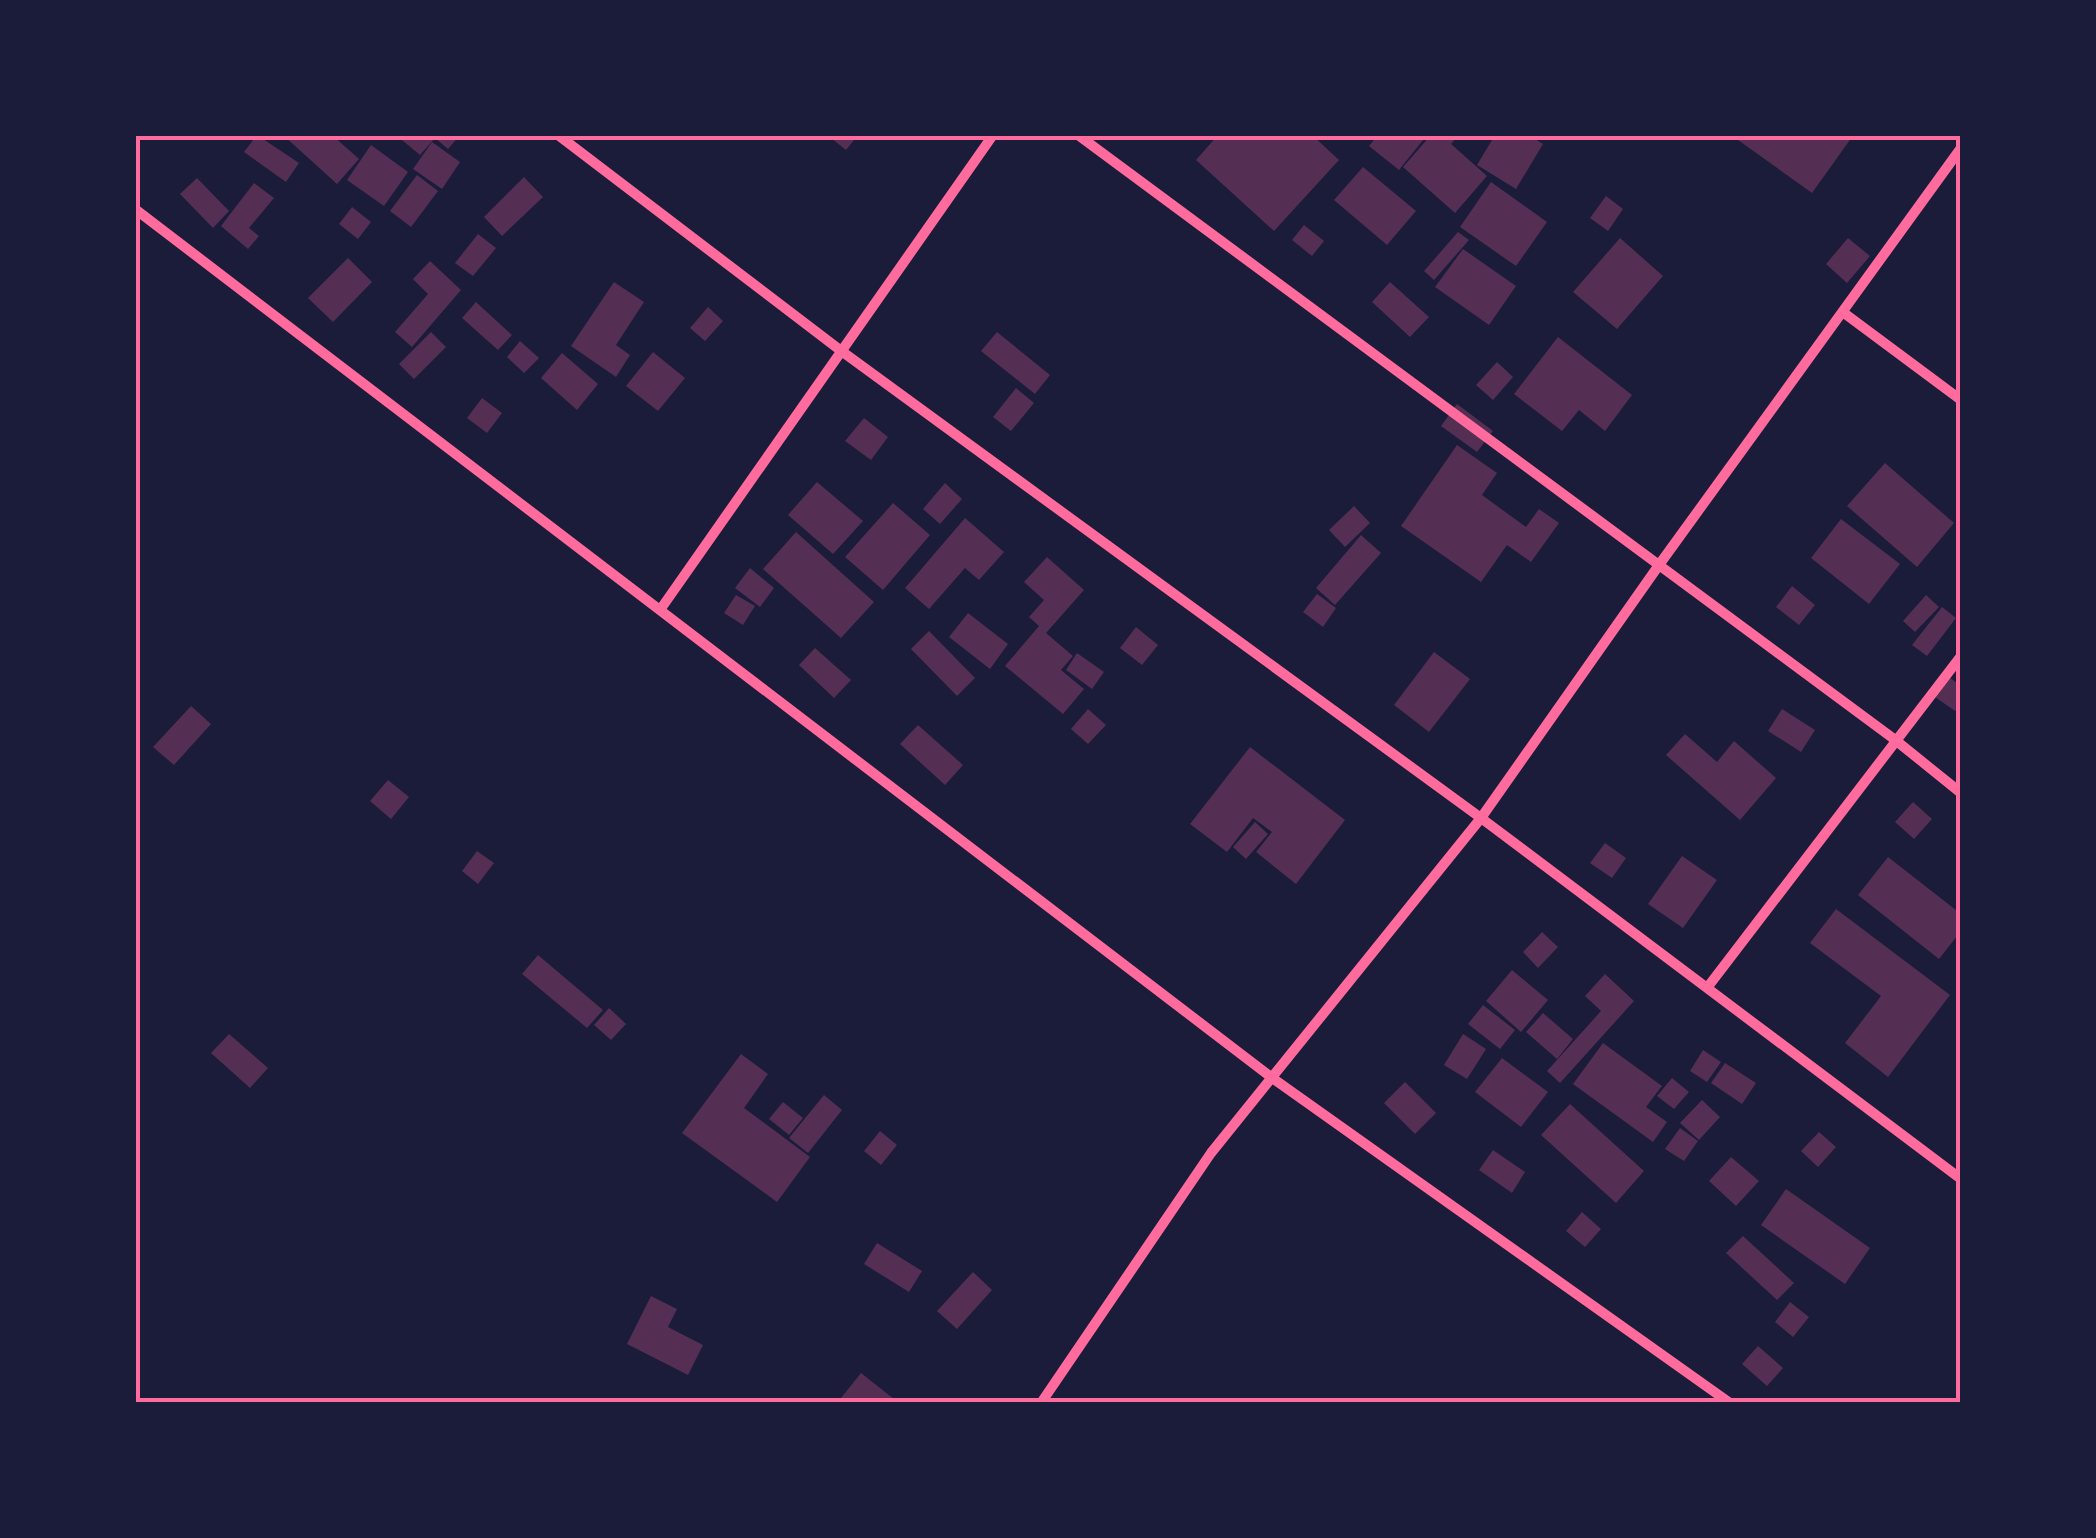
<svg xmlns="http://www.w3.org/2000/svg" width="2096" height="1538" font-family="Ubuntu,sans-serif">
	<rect width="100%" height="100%" fill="#1b1b3a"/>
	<!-- building -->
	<path fill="#542f53" d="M 257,135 L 299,163 L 286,182 L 244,152 Z
		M 283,135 L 332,135 L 359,159 L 337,184 Z
		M 407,135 L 460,135 L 448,149 L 435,138 L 420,155 L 402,140 Z
		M 827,135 L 858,135 L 846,150 Z
		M 1218,135 L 1312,135 L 1339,160 L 1274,231 L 1196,160 Z
		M 1378,135 L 1427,135 L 1399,170 L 1369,146 Z
		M 1431,135 L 1459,135 L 1451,144 L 1487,176 L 1455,213 L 1403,167 Z
		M 1495,135 L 1528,135 L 1543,144 L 1516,189 L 1477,165 Z
		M 1731,135 L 1849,135 L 1852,137 L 1812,193 Z
		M 432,142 L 460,162 L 442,189 L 413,169 Z
		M 371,145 L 408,172 L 384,206 L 347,180 Z
		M 1363,167 L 1416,211 L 1387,245 L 1334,200 Z
		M 417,175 L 438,191 L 411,227 L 390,211 Z
		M 524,177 L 543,197 L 502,236 L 484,217 Z
		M 197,178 L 229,211 L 213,228 L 180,194 Z
		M 1491,182 L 1547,222 L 1516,266 L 1460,227 Z
		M 254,183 L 274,198 L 249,228 L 259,236 L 248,249 L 221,226 Z
		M 1606,196 L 1623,209 L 1608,231 L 1590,218 Z
		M 352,207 L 371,222 L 358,239 L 339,224 Z
		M 1304,225 L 1324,241 L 1312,256 L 1292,240 Z
		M 1458,232 L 1469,240 L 1434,280 L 1424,271 Z
		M 478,234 L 496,248 L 473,276 L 455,263 Z
		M 1620,238 L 1663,276 L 1617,329 L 1573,292 Z
		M 1848,238 L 1870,256 L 1847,283 L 1826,264 Z
		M 1463,249 L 1516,286 L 1489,325 L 1435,287 Z
		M 348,258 L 372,282 L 333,322 L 308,298 Z
		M 430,261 L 461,290 L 412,347 L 395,332 L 428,294 L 413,279 Z
		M 614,282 L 644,302 L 616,345 L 630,355 L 616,377 L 571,346 Z
		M 1390,282 L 1429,317 L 1410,337 L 1372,302 Z
		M 476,302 L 512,335 L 498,350 L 462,318 Z
		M 708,307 L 723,321 L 705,341 L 690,328 Z
		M 431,332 L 446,347 L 414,379 L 399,364 Z
		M 997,332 L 1050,375 L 1035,394 L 981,351 Z
		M 1558,337 L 1632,395 L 1605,431 L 1579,410 L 1562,431 L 1514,394 Z
		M 520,341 L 539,358 L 524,373 L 507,357 Z
		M 653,352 L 685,378 L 658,411 L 626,386 Z
		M 562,353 L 598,384 L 577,410 L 541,378 Z
		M 1497,362 L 1513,377 L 1493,400 L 1476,385 Z
		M 1016,388 L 1034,403 L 1011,431 L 993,417 Z
		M 482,398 L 502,413 L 487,433 L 467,418 Z
		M 1457,404 L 1493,431 L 1477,452 L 1441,426 Z
		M 864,418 L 888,437 L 871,460 L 845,441 Z
		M 1457,445 L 1497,473 L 1482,495 L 1526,527 L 1539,509 L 1559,523 L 1531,562 L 1507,545 L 1481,582 L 1401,526 Z
		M 1885,463 L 1954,523 L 1917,567 L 1847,506 Z
		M 817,482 L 863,521 L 833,554 L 788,515 Z
		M 945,483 L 962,499 L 940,524 L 923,509 Z
		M 893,503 L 930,535 L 883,590 L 845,557 Z
		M 1354,506 L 1370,523 L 1345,547 L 1329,530 Z
		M 965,518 L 1004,552 L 979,580 L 965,568 L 929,609 L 905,588 Z
		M 1841,519 L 1900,564 L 1869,604 L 1811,558 Z
		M 796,532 L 874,602 L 841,638 L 763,569 Z
		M 1361,535 L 1381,553 L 1335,605 L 1316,588 Z
		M 1047,557 L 1084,590 L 1046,633 L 1073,656 L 1061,670 L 1084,689 L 1063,714 L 1005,666 L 1039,626 L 1029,617 L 1044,600 L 1024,582 Z
		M 750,568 L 774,588 L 760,607 L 735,588 Z
		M 1792,586 L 1815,605 L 1799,625 L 1776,607 Z
		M 1317,594 L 1336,608 L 1323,627 L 1303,612 Z
		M 736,595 L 755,606 L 743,625 L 724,613 Z
		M 1926,595 L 1939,607 L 1915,632 L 1903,621 Z
		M 1942,607 L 1956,618 L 1927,656 L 1912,645 Z
		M 968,613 L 1008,644 L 990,669 L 949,637 Z
		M 1136,627 L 1158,645 L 1142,665 L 1120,648 Z
		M 929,631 L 975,678 L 957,696 L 911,649 Z
		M 815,648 L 851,680 L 834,698 L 799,665 Z
		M 1434,652 L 1470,679 L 1429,732 L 1394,705 Z
		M 1077,653 L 1104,672 L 1092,689 L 1066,670 Z
		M 1949,677 L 1961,686 L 1961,703 L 1955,711 L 1935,697 Z
		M 191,706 L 211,724 L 174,765 L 153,747 Z
		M 1088,709 L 1106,725 L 1088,744 L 1071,729 Z
		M 1782,709 L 1815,730 L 1801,752 L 1768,731 Z
		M 918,725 L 963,765 L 945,785 L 900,744 Z
		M 1685,734 L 1717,762 L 1734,741 L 1776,778 L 1740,820 L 1666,755 Z
		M 1250,747 L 1345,820 L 1296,884 L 1256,852 L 1272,832 L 1253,818 L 1227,852 L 1190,824 Z
		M 388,780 L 409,797 L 391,819 L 370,801 Z
		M 1913,802 L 1932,819 L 1914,839 L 1895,822 Z
		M 1255,822 L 1268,834 L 1246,859 L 1233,847 Z
		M 1605,843 L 1626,858 L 1612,878 L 1590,863 Z
		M 477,851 L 494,863 L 478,884 L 462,871 Z
		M 1682,856 L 1717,880 L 1683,928 L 1648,904 Z
		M 1888,857 L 1961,914 L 1961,931 L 1939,959 L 1858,895 Z
		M 1836,909 L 1950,995 L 1888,1077 L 1845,1043 L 1881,996 L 1810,943 Z
		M 1542,932 L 1558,947 L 1538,968 L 1523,952 Z
		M 538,955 L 603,1010 L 587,1028 L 522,974 Z
		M 1512,970 L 1548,1000 L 1521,1032 L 1486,1001 Z
		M 1605,974 L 1634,1001 L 1560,1083 L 1547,1071 L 1601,1011 L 1585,996 Z
		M 1483,1005 L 1515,1030 L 1500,1049 L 1468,1024 Z
		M 609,1008 L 626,1024 L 611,1040 L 594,1025 Z
		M 1543,1013 L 1573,1039 L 1557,1059 L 1526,1032 Z
		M 229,1034 L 268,1068 L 250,1088 L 211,1053 Z
		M 1463,1034 L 1486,1049 L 1467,1079 L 1444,1065 Z
		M 1603,1043 L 1662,1086 L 1646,1107 L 1667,1122 L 1653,1142 L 1573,1084 Z
		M 1703,1050 L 1721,1062 L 1707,1082 L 1690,1071 Z
		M 741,1054 L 768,1074 L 744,1108 L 810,1157 L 777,1202 L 682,1133 Z
		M 1502,1058 L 1548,1092 L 1521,1127 L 1475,1092 Z
		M 1725,1063 L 1756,1083 L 1742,1104 L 1711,1083 Z
		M 1672,1078 L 1689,1092 L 1674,1109 L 1657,1096 Z
		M 1405,1082 L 1436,1113 L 1415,1134 L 1384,1103 Z
		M 824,1095 L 842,1110 L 808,1153 L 789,1138 Z
		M 1702,1100 L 1720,1117 L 1699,1140 L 1680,1123 Z
		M 783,1102 L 803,1118 L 789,1135 L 769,1119 Z
		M 1570,1104 L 1644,1171 L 1616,1203 L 1541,1135 Z
		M 1680,1128 L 1698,1141 L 1684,1161 L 1665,1149 Z
		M 880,1131 L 897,1145 L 881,1165 L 864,1151 Z
		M 1819,1132 L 1836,1147 L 1818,1167 L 1801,1151 Z
		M 1493,1150 L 1525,1172 L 1512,1193 L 1479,1170 Z
		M 1731,1157 L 1759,1181 L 1736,1206 L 1709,1181 Z
		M 1786,1189 L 1870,1248 L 1845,1284 L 1761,1225 Z
		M 1582,1212 L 1601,1229 L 1585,1247 L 1566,1231 Z
		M 1743,1236 L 1794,1283 L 1777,1300 L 1726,1253 Z
		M 877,1243 L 922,1271 L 909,1292 L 864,1264 Z
		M 973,1272 L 992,1290 L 957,1329 L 937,1311 Z
		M 651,1296 L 677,1309 L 668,1327 L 703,1345 L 688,1375 L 627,1344 Z
		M 1790,1302 L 1809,1317 L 1793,1337 L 1775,1322 Z
		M 1758,1346 L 1783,1368 L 1767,1386 L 1742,1364 Z
		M 861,1373 L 899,1403 L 837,1403 Z"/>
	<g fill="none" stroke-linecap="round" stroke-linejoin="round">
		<!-- minor -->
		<path stroke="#ff6b9d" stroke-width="10" d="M 558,135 L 840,350 L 1481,818 L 1961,1179
			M 1078,135 L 1894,739 L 1961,793
			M 135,209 L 1271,1077 L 1730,1403
			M 1844,313 L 1961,400
			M 660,610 L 993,135
			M 1707,988 L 1961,656
			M 1041,1403 L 1211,1153 L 1481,818 L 1659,565 L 1961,148"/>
	</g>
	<!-- border -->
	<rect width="2096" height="1538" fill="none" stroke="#1b1b3a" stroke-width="275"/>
	<rect x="138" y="138" width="1820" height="1262" fill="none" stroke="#ff6b9d" stroke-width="4"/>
</svg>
